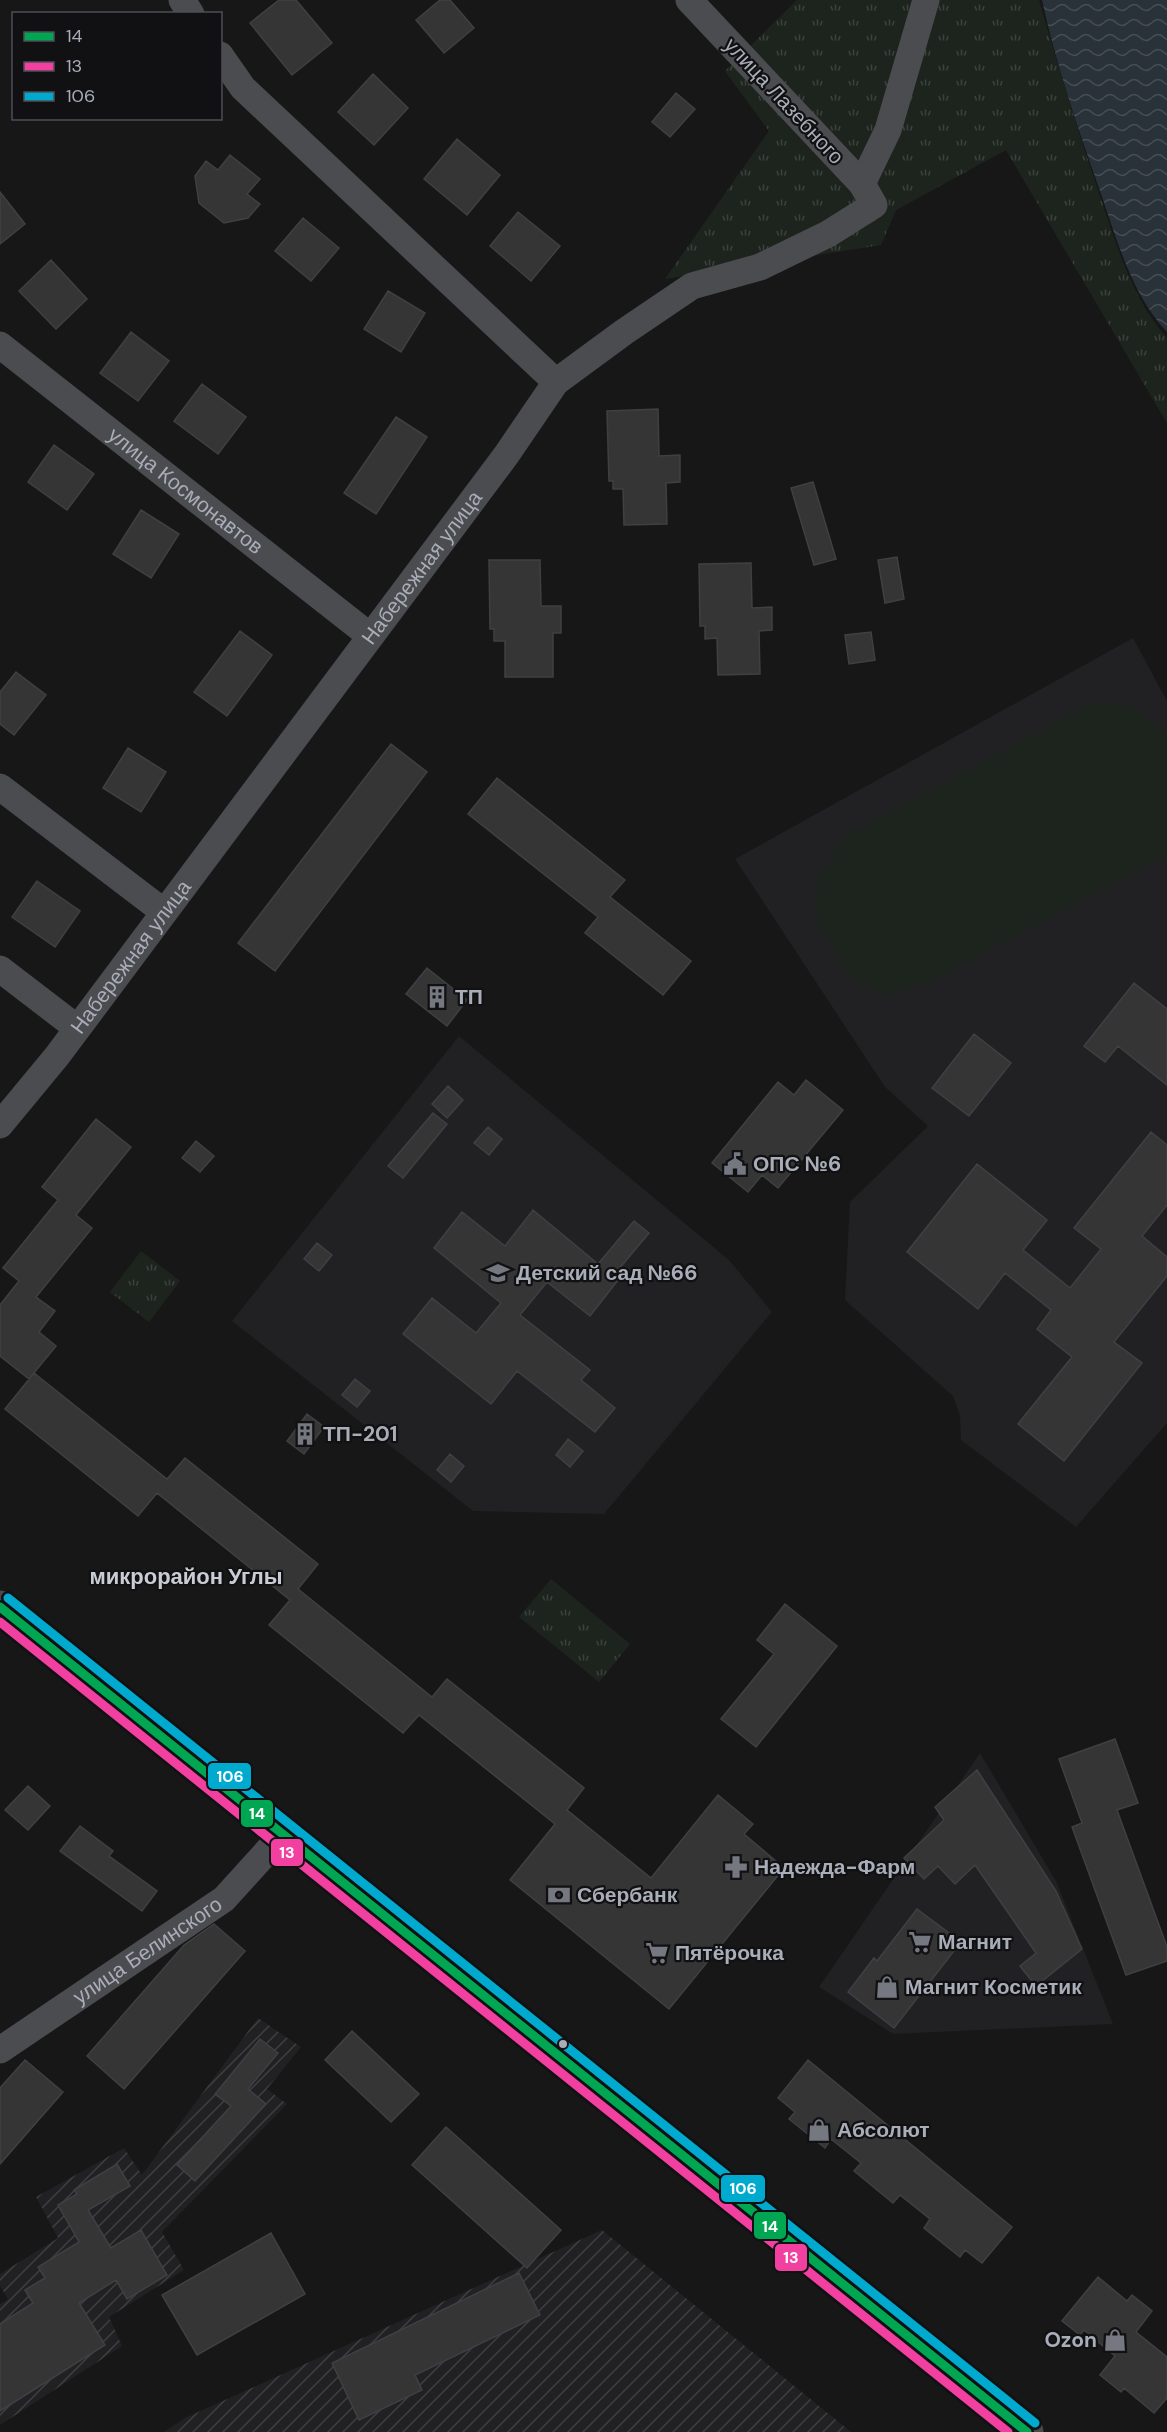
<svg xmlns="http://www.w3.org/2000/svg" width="1167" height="2432" font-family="'DM Sans',sans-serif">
	<defs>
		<pattern id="industrial-furrows" width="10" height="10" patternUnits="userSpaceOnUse" patternTransform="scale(1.5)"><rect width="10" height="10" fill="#212123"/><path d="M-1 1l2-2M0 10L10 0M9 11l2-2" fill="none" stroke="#3e3f41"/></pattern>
		<pattern id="grass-tufts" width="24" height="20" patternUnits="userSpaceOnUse" patternTransform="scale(1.5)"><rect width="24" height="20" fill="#1d241e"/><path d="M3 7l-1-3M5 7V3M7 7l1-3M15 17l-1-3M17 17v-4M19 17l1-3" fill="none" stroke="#3b413d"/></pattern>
		<pattern id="water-waves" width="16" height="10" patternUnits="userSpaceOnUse" patternTransform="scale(1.5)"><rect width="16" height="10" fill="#2a3239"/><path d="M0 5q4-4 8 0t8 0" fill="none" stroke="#464d54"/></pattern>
	</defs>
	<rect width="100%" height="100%" fill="#171717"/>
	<!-- built -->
	<path fill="#212123" d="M 1133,638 L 1167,701 L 1167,1423 L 1076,1527 L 961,1440 L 960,1416 L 953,1396 L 845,1300 L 850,1202 L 928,1126 L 885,1087 L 735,859 Z
		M 459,1036 L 729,1260 L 772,1312 L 604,1514 L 473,1511 L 232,1321 Z
		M 980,1753 L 1056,1881 L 1113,2024 L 893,2034 L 819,1987 Z"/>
	<!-- industrial -->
	<path fill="url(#industrial-furrows)" d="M 258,2018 L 301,2047 L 267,2089 L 287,2104 L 162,2232 L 184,2270 L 109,2317 L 122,2346 L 0,2425 L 0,2304 L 8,2299 L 0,2286 L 0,2274 L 58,2238 L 36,2197 L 124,2148 L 142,2175 Z
		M 602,2230 L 851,2432 L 164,2432 L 185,2418 Z"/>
	<!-- grass -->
	<path fill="url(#grass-tufts)" d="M 797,0 L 1039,0 C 1058,68 1079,135 1102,202 C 1118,249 1133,300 1167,338 L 1167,423 L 1006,150 L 896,210 L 881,245 L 665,279 L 769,131 L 725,71 Z
		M 141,1251 L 180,1281 L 149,1322 L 110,1292 Z
		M 551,1579 L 630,1644 L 599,1682 L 519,1617 Z"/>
	<!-- pitch -->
	<path fill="#1d241e" d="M 1091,703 L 1129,705 L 1167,734 L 1167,855 L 934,980 L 888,996 L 849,978 L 813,913 L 820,874 L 845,836 Z"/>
	<!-- water -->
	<path fill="url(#water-waves)" d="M 1042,0 L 1167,0 L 1167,332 C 1131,294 1116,237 1099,188 C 1077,126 1056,64 1042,0 Z"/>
	<!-- building -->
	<path fill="#353536" stroke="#3f4043" stroke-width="1.5" d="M 279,0 L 296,0 L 332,43 L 292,75 L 250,23 Z
		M 440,0 L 450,0 L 474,28 L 444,53 L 416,20 Z
		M 373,74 L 408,108 L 374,145 L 338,112 Z
		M 676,93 L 695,109 L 670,137 L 652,122 Z
		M 457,139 L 500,175 L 467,215 L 424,179 Z
		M 230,155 L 260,179 L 247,194 L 260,204 L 248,218 L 224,223 L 199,203 L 195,176 L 206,161 L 218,170 Z
		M 0,192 L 25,224 L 0,244 Z
		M 518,212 L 560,246 L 531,281 L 490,246 Z
		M 303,218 L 339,248 L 311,281 L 275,251 Z
		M 51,260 L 87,299 L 56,329 L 19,291 Z
		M 388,291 L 425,313 L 401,352 L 364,329 Z
		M 131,332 L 169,361 L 138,401 L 100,373 Z
		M 202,384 L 246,417 L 218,454 L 174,421 Z
		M 658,409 L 659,456 L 680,455 L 680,482 L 666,483 L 667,524 L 624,525 L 623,489 L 613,489 L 613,481 L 609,481 L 607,411 Z
		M 396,417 L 427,437 L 376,514 L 344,493 Z
		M 54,445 L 94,474 L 67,510 L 28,482 Z
		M 813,482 L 836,559 L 814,565 L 791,488 Z
		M 141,510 L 179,534 L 151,578 L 113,554 Z
		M 897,557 L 904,599 L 885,603 L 878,560 Z
		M 489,560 L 540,560 L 541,606 L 561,606 L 561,633 L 553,633 L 553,677 L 505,677 L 505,641 L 494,641 L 494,629 L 490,629 Z
		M 751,563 L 752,608 L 772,607 L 772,630 L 759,631 L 760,674 L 718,675 L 717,638 L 705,639 L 705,626 L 700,626 L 699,564 Z
		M 240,631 L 272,655 L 227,716 L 194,692 Z
		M 871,632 L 875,660 L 849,664 L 845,635 Z
		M 16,672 L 46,695 L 14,735 L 0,724 L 0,692 Z
		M 391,744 L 427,772 L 275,971 L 238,943 Z
		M 128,748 L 166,772 L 141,812 L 103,788 Z
		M 497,778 L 625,880 L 610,897 L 691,961 L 663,995 L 585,933 L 598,917 L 468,814 Z
		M 37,881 L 80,911 L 55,947 L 12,917 Z
		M 427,968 L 467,1000 L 447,1026 L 406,994 Z
		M 1134,983 L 1167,1009 L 1167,1085 L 1118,1046 L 1105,1062 L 1084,1046 Z
		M 974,1034 L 1011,1063 L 969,1116 L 932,1088 Z
		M 806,1080 L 843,1110 L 778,1188 L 762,1175 L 748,1192 L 712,1163 L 778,1082 L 794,1095 Z
		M 448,1086 L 463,1100 L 447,1118 L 432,1104 Z
		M 433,1113 L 447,1124 L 403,1178 L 388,1166 Z
		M 96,1119 L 131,1147 L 76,1215 L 92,1228 L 36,1297 L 55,1311 L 39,1332 L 56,1346 L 29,1379 L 0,1356 L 0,1305 L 19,1281 L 3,1268 L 58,1200 L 42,1187 Z
		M 488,1127 L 502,1139 L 489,1155 L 474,1143 Z
		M 1151,1132 L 1167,1145 L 1167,1205 L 1142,1236 L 1167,1257 L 1167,1276 L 1114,1342 L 1142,1363 L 1064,1461 L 1018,1424 L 1072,1357 L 1037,1329 L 1051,1310 L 1005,1273 L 978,1309 L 907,1252 L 977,1164 L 1047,1220 L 1023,1250 L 1070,1288 L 1101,1249 L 1074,1228 Z
		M 196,1141 L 214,1156 L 200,1172 L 182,1158 Z
		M 533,1210 L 598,1264 L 634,1221 L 649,1233 L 613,1276 L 618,1280 L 590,1316 L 547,1282 L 520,1315 L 590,1370 L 581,1380 L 615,1408 L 595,1432 L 517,1371 L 491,1404 L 403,1334 L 432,1298 L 476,1333 L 501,1303 L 434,1248 L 462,1212 L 505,1246 Z
		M 317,1243 L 332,1255 L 319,1271 L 304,1259 Z
		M 34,1373 L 167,1479 L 185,1458 L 318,1564 L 298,1589 L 432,1697 L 447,1679 L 584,1788 L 567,1810 L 651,1878 L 718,1795 L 753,1824 L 744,1834 L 784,1868 L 669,2009 L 510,1880 L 555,1824 L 419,1715 L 403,1733 L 269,1625 L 290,1600 L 157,1493 L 138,1516 L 5,1409 Z
		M 355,1379 L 370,1391 L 357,1407 L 342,1395 Z
		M 307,1414 L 324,1427 L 304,1454 L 287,1441 Z
		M 568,1439 L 583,1451 L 570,1467 L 556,1455 Z
		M 450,1454 L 464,1466 L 451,1482 L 437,1470 Z
		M 785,1604 L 837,1646 L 756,1747 L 721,1719 L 774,1654 L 757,1640 Z
		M 1115,1739 L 1138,1803 L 1117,1810 L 1167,1947 L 1167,1961 L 1126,1975 L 1072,1827 L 1082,1823 L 1059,1759 Z
		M 977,1770 L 1056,1891 L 1082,1949 L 1036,1986 L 1020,1966 L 1036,1953 L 975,1865 L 955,1884 L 938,1866 L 924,1879 L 904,1858 L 944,1820 L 935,1807 Z
		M 28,1786 L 50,1806 L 28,1830 L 5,1810 Z
		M 80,1826 L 113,1851 L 109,1856 L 157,1891 L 142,1911 L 60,1851 Z
		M 917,1909 L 961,1942 L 894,2028 L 848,1992 L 874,1958 L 877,1961 Z
		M 214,1924 L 245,1951 L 124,2089 L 87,2056 L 184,1945 Z
		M 352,2031 L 419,2094 L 391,2122 L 325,2060 Z
		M 260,2039 L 278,2053 L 248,2089 L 266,2104 L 195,2181 L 177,2165 L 231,2106 L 215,2094 Z
		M 25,2060 L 63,2092 L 0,2164 L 0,2088 Z
		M 808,2060 L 1012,2227 L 982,2263 L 965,2250 L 960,2257 L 924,2228 L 930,2219 L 900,2195 L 893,2203 L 854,2171 L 861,2163 L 831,2139 L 825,2148 L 789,2119 L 795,2112 L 778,2098 Z
		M 446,2127 L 561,2230 L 527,2268 L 412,2165 Z
		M 117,2164 L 130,2186 L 88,2210 L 111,2248 L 141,2230 L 167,2275 L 127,2299 L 116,2280 L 79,2303 L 105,2345 L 0,2411 L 0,2324 L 33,2303 L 25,2290 L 45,2278 L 38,2267 L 79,2242 L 58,2205 L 77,2194 L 74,2190 Z
		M 271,2233 L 305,2294 L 197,2355 L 162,2295 Z
		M 519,2273 L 540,2315 L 415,2375 L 422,2390 L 359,2420 L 332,2363 Z
		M 1098,2277 L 1127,2301 L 1132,2295 L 1152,2311 L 1136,2332 L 1167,2357 L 1167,2398 L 1154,2413 L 1124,2388 L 1121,2392 L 1100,2375 L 1115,2356 L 1084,2330 L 1080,2335 L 1062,2321 Z"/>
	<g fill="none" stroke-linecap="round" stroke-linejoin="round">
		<!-- minor -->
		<g stroke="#4b4c50" stroke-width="27">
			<path d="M 182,0 L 191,14"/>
			<path d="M 220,55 L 243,88 L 556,382"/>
			<path d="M 862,184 L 888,130 L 926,0"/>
			<path id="s1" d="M 0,345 L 370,636"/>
			<path d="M 0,787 L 164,912"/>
			<path d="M 0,969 L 77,1028"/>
			<path id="s2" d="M 0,1125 L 57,1056 L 507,454 L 556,382 L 624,332 L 692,286 L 760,267 L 828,234 L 874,205 L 862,184 L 689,0"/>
			<path id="s3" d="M 0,2050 L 224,1899 L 283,1834"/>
		</g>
		<!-- secondary -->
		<path stroke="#4a4a4e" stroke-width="33" d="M 0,1607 L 1027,2432"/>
		<!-- bus-1 casing -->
		<g stroke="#111113" stroke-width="14">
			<path id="bus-1" d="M 0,1607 L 1027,2432"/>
		</g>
		<!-- bus-2 casing -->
		<g stroke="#111113" stroke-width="14">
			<path id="bus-2" d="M 0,1622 L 1008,2432"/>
		</g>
		<!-- bus-3 casing -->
		<g stroke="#111113" stroke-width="14">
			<path id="bus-3" d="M 8,1598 L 1035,2423"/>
		</g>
		<!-- bus-1 -->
		<use href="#bus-1" stroke="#00a651" stroke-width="9"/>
		<!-- bus-2 -->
		<use href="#bus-2" stroke="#f240a1" stroke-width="9"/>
		<!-- bus-3 -->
		<use href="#bus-3" stroke="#00a9ce" stroke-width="9"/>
	</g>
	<!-- icons -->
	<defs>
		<g id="building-bare" transform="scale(1.8)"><path d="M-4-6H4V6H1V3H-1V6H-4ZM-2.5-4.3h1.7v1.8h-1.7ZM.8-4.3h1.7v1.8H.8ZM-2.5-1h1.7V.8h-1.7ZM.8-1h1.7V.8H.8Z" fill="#757880" stroke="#111113" stroke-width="2.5" paint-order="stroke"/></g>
		<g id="civic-bare" transform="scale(1.8)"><path d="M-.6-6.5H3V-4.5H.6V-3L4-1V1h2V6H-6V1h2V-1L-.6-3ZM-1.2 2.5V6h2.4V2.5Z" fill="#757880" stroke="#111113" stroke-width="2.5" paint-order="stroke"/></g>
		<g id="school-bare" transform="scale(1.8)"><path d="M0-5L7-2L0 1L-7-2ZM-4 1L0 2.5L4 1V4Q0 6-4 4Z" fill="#757880" stroke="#111113" stroke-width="2.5" paint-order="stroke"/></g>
		<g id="pharmacy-bare" transform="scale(1.8)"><path d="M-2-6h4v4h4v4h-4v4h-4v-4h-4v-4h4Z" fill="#757880" stroke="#111113" stroke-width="2.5" paint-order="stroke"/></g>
		<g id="bank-bare" transform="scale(1.8)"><path d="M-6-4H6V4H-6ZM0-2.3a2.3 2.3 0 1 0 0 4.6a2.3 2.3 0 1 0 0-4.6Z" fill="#757880" stroke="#111113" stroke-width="2.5" paint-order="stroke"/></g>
		<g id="supermarket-bare" transform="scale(1.8)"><path d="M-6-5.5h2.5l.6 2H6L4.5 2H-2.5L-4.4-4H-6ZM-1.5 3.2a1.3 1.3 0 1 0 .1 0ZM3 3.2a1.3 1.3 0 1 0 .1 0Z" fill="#757880" stroke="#111113" stroke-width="2.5" paint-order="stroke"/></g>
		<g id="shop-bare" transform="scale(1.8)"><path d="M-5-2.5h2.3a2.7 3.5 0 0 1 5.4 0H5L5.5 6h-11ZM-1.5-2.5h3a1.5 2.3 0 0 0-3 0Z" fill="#757880" stroke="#111113" stroke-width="2.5" paint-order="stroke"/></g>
	</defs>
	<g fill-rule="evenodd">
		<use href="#building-bare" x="437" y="997"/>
		<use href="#civic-bare" x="735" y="1164"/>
		<use href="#school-bare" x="498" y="1273"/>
		<use href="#building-bare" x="305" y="1434"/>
		<use href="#pharmacy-bare" x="736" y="1867"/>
		<use href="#bank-bare" x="559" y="1895"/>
		<use href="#supermarket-bare" x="920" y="1942"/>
		<use href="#supermarket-bare" x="657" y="1953"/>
		<use href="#shop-bare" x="887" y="1987"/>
		<use href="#shop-bare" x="819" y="2130"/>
		<use href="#shop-bare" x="1115" y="2340"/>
	</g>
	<!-- markers -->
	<circle fill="#a8adb8" stroke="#111113" stroke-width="2" cx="563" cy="2044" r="5"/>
	<g text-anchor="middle" stroke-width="4.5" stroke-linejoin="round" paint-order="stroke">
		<!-- street labels -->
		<g font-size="21" fill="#a8adb8" stroke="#111113">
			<text transform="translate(784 101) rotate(47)" y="7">улица Лазебного</text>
			<text dy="7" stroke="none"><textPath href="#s1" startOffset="236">улица Космонавтов</textPath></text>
			<text dy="7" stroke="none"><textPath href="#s2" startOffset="699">Набережная улица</textPath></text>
			<text dy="7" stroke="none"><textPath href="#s2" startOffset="213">Набережная улица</textPath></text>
			<text dy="7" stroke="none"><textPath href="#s3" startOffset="178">улица Белинского</textPath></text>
		</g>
		<!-- poi labels -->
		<g font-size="21" font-weight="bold" fill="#a8adb8" stroke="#111113" text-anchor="start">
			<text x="455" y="1004">ТП</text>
			<text x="753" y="1171">ОПС №6</text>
			<text x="516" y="1280">Детский сад №66</text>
			<text x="323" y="1441">ТП-201</text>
			<text x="754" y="1874">Надежда-Фарм</text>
			<text x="577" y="1902">Сбербанк</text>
			<text x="938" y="1949">Магнит</text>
			<text x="675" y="1960">Пятёрочка</text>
			<text x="905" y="1994">Магнит Косметик</text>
			<text x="837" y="2137">Абсолют</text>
			<text x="1097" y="2347" text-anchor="end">Ozon</text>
		</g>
		<!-- neighbourhood labels -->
		<g font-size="22" font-weight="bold" fill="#c9ccd4" stroke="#111113">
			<text x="186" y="1584">микрорайон Углы</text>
		</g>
	</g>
	<g stroke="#111113" stroke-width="2">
		<rect x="207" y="1762" width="45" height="28" rx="6" fill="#00a9ce"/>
		<rect x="240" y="1799" width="34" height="29" rx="6" fill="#00a651"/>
		<rect x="270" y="1838" width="34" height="29" rx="6" fill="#f240a1"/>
		<rect x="720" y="2174" width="46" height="29" rx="6" fill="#00a9ce"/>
		<rect x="753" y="2211" width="34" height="29" rx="6" fill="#00a651"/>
		<rect x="774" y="2243" width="34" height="29" rx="6" fill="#f240a1"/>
	</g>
	<g font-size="16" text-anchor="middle" font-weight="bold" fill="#fff">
		<text x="230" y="1782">106</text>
		<text x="257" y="1819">14</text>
		<text x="287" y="1858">13</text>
		<text x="743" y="2194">106</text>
		<text x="770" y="2232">14</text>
		<text x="791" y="2263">13</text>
	</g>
	<!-- legend -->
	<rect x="12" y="12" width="210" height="108" fill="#111113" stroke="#4d4f55" stroke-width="1.5"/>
	<rect x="24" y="32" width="30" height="9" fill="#00a651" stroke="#4d4f55" stroke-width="1.5"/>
	<text x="66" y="42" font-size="18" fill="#a8adb8">14</text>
	<rect x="24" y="62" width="30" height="9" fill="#f240a1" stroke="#4d4f55" stroke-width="1.5"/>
	<text x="66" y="72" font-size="18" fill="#a8adb8">13</text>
	<rect x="24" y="92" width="30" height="9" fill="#00a9ce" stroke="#4d4f55" stroke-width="1.5"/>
	<text x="66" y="102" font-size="18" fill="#a8adb8">106</text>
</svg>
